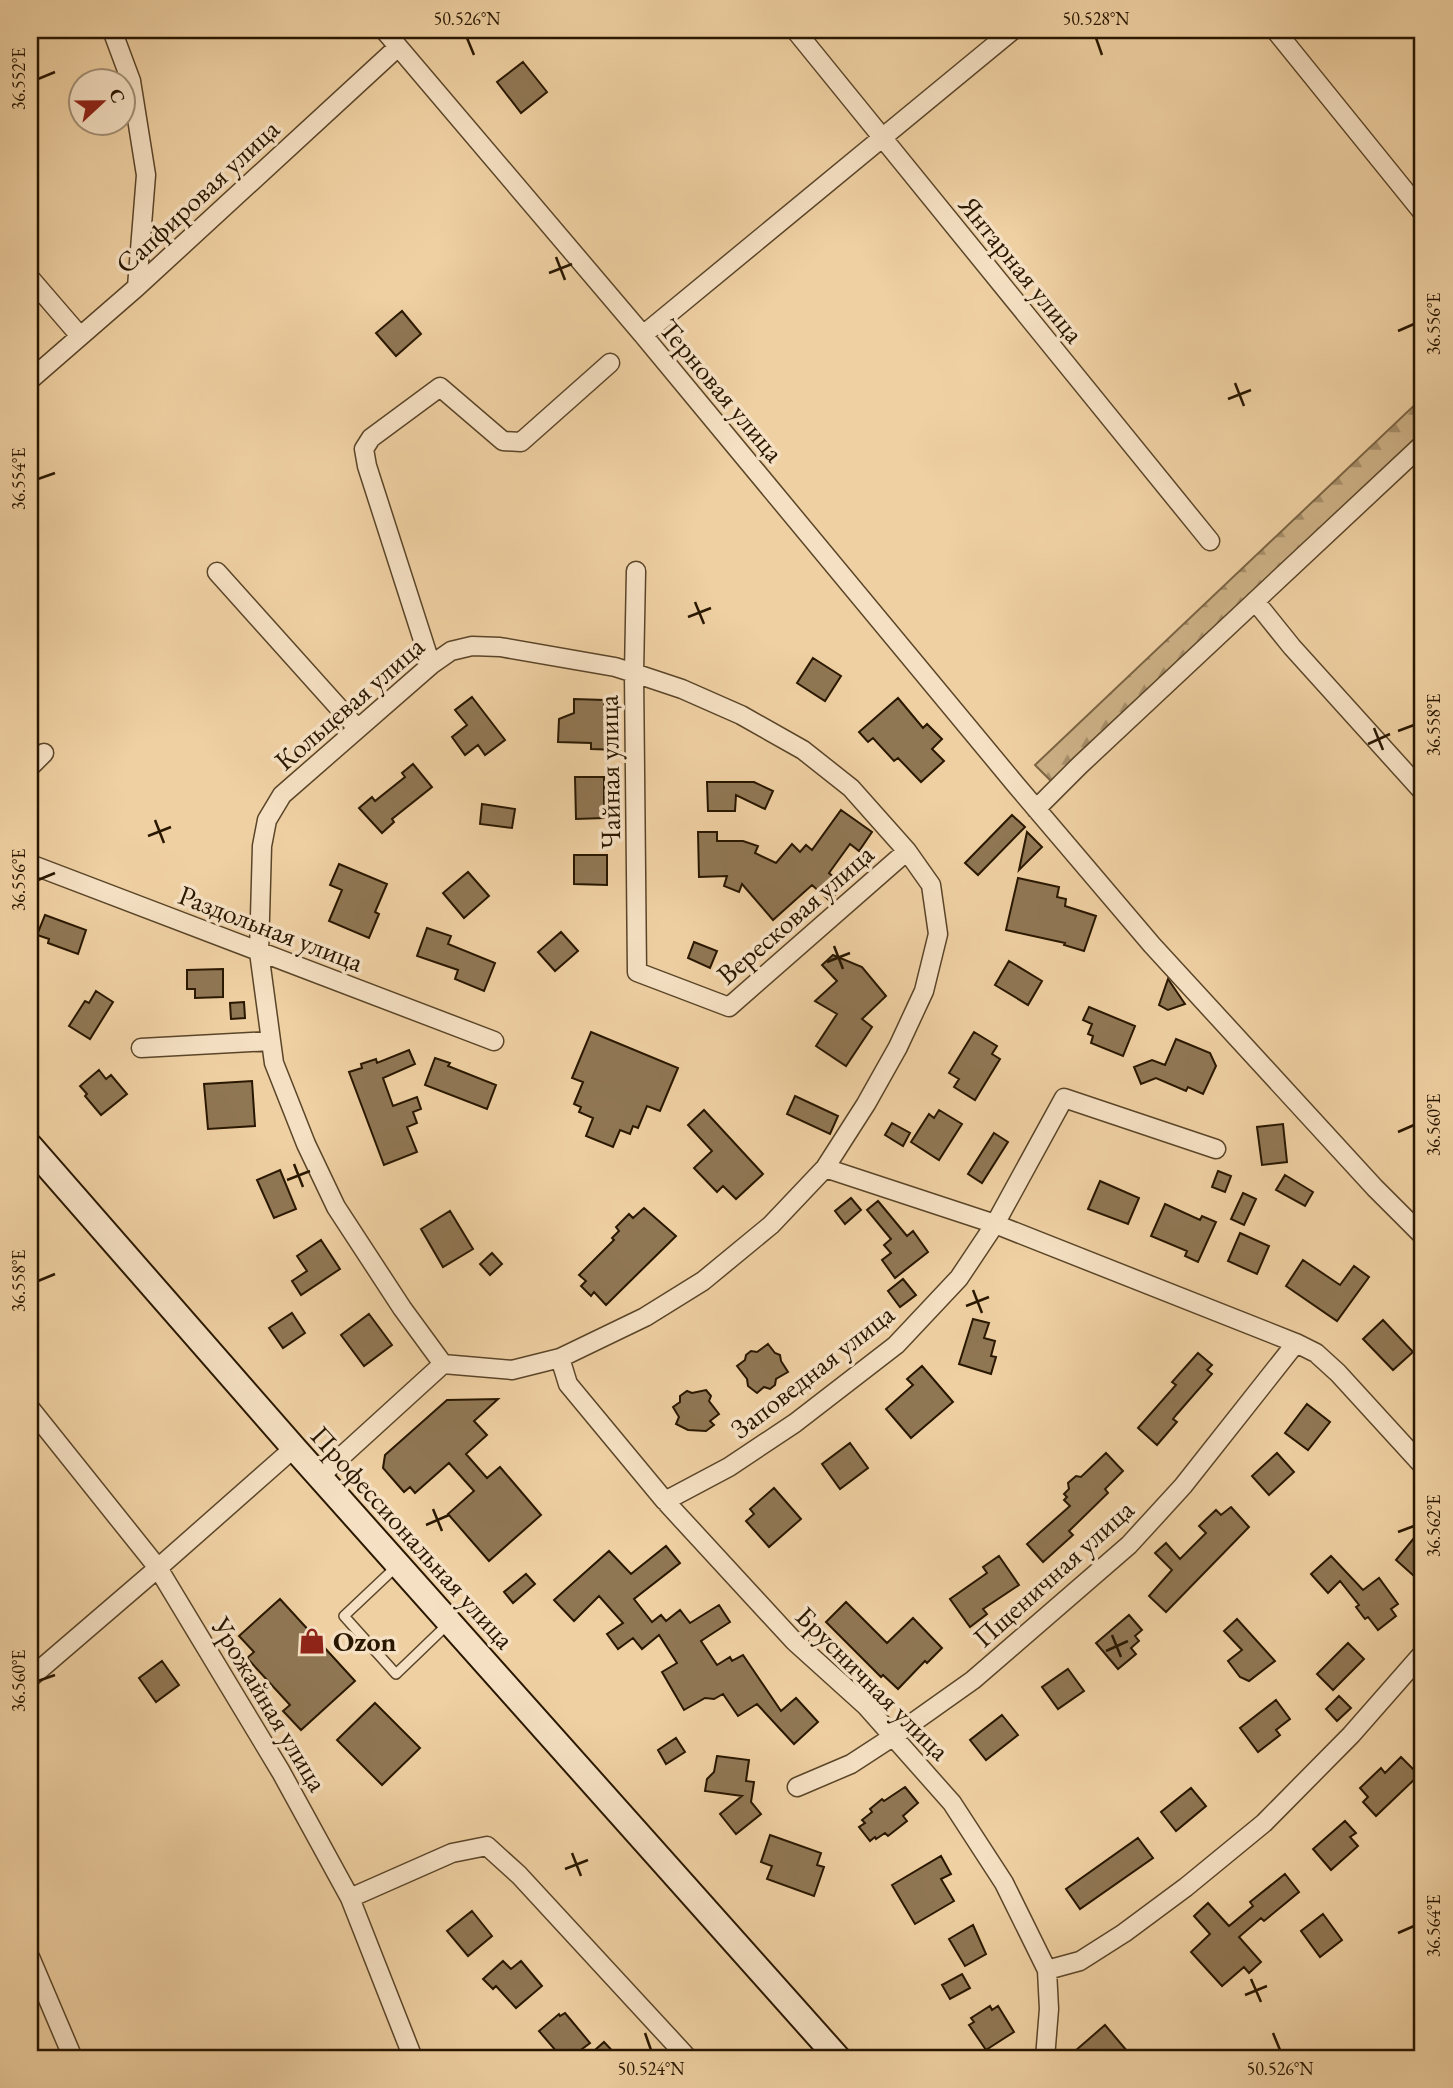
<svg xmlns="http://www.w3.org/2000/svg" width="1453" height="2088" font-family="'EB Garamond',serif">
	<defs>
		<pattern id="forest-firs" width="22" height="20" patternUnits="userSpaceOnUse" patternTransform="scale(1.75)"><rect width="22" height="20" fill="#cdb186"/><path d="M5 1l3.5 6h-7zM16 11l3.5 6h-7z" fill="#a68f6b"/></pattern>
	</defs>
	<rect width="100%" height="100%" fill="#efd0a2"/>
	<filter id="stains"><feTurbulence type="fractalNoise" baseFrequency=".00286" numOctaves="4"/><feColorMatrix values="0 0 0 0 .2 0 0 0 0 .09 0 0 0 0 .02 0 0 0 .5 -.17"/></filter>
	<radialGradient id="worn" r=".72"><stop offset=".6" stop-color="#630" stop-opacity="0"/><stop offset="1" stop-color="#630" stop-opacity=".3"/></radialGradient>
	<!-- forest -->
	<path fill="url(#forest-firs)" stroke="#7b6443" stroke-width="2" d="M 1423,397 L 1423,444 L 1054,784 L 1035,765 Z"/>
	<!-- building -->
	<path fill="#907754" stroke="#291700" stroke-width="2" d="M 523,62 L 547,92 L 521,113 L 497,82 Z
		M 402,311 L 421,334 L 396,356 L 376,333 Z
		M 813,658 L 841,676 L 825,701 L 797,683 Z
		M 472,697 L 505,740 L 485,755 L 478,745 L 465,755 L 452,737 L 467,725 L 455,710 Z
		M 898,698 L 923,728 L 927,724 L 942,739 L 932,749 L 944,761 L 921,782 L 898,758 L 894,761 L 873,738 L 868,742 L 859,732 Z
		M 574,699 L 604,700 L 604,719 L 620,720 L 620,750 L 591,749 L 591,743 L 558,742 L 559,719 L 574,713 Z
		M 413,764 L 432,787 L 392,819 L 394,822 L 382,833 L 359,808 L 372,797 L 375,801 L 405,777 L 402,773 Z
		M 575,777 L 604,777 L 604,818 L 576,819 Z
		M 707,782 L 754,782 L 773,791 L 765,809 L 736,795 L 735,811 L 708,811 Z
		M 482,804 L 515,809 L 512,828 L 480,824 Z
		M 841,810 L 872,832 L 859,851 L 850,844 L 829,873 L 843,885 L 830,901 L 812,885 L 773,920 L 742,884 L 739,892 L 724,886 L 727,876 L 699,877 L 698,832 L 717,832 L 717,841 L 743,841 L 758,846 L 755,853 L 776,863 L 792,844 L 800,852 L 806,845 L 812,850 Z
		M 1012,815 L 1025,827 L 978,875 L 965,863 Z
		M 1027,832 L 1042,847 L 1019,870 Z
		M 574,855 L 607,855 L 607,885 L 574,884 Z
		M 339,864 L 387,884 L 375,912 L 379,914 L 369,938 L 329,921 L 342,890 L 330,885 Z
		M 468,872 L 489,896 L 464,918 L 443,893 Z
		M 1018,878 L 1059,887 L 1057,897 L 1066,899 L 1065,906 L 1096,916 L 1084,951 L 1064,945 L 1065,943 L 1006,930 Z
		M 45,915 L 86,930 L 78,954 L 48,943 L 49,939 L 37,935 Z
		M 427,928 L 451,936 L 448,944 L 495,963 L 484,991 L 455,979 L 458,970 L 417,956 Z
		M 561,932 L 578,951 L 555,971 L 538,952 Z
		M 694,942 L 717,951 L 710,968 L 688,958 Z
		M 833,955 L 862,967 L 886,996 L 862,1019 L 872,1027 L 846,1066 L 816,1046 L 837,1014 L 815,1001 L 837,981 L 822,965 Z
		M 1009,961 L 1042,981 L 1028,1005 L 995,985 Z
		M 223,969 L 223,997 L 195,998 L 195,989 L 187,989 L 187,970 Z
		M 1168,979 L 1185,1004 L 1168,1010 L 1159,1005 Z
		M 96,991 L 113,1002 L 90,1039 L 69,1026 L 85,1001 L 89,1003 Z
		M 244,1002 L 245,1018 L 231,1019 L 230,1003 Z
		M 1089,1007 L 1135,1026 L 1123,1056 L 1091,1043 L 1093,1036 L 1088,1034 L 1092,1024 L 1083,1020 Z
		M 591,1032 L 678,1068 L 660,1111 L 647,1106 L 638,1128 L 633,1126 L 630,1134 L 620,1130 L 613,1147 L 586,1136 L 593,1118 L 579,1112 L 581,1107 L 574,1104 L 583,1082 L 572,1078 Z
		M 974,1032 L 997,1046 L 992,1054 L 1000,1059 L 975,1100 L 954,1087 L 959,1079 L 949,1073 Z
		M 1176,1039 L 1210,1053 L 1216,1066 L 1203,1094 L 1188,1087 L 1186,1091 L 1156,1078 L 1141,1084 L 1134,1067 L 1152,1060 L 1165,1065 Z
		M 409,1050 L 415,1064 L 383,1078 L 393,1106 L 417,1097 L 421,1109 L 413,1112 L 417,1123 L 407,1127 L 417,1152 L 384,1165 L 349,1072 L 362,1068 L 361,1064 L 376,1059 L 377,1063 Z
		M 435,1058 L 450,1063 L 448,1066 L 496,1085 L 487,1109 L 425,1085 Z
		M 99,1070 L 106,1079 L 111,1075 L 127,1094 L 101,1115 L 85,1096 L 87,1094 L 80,1086 Z
		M 252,1081 L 255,1126 L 208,1129 L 204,1084 Z
		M 795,1096 L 838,1116 L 830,1134 L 787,1114 Z
		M 704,1110 L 763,1174 L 736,1199 L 723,1186 L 717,1192 L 694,1168 L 712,1151 L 688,1125 Z
		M 939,1110 L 962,1124 L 939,1160 L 911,1142 L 929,1114 L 934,1118 Z
		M 892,1123 L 910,1133 L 903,1146 L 885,1135 Z
		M 1283,1124 L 1287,1162 L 1262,1165 L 1257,1127 Z
		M 994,1133 L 1008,1142 L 982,1183 L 968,1174 Z
		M 280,1170 L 296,1209 L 274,1218 L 257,1180 Z
		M 1218,1171 L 1231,1176 L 1225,1192 L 1212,1187 Z
		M 1285,1175 L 1313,1192 L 1305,1206 L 1276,1190 Z
		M 1100,1181 L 1139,1198 L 1128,1224 L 1088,1209 Z
		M 1243,1193 L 1256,1199 L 1244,1225 L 1231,1219 Z
		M 851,1198 L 861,1210 L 845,1224 L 835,1211 Z
		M 878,1201 L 907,1236 L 913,1231 L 928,1252 L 895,1278 L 882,1260 L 891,1253 L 884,1245 L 891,1239 L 867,1210 Z
		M 1165,1204 L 1200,1220 L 1202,1216 L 1216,1222 L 1198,1262 L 1185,1256 L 1187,1251 L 1151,1236 Z
		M 644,1208 L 676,1236 L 606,1305 L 594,1292 L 591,1296 L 581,1286 L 586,1281 L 579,1275 L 614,1240 L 612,1238 L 619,1231 L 616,1227 L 629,1214 L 633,1218 Z
		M 450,1211 L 473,1249 L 443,1267 L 421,1229 Z
		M 1240,1233 L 1269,1246 L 1257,1274 L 1228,1261 Z
		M 321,1240 L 340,1269 L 301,1295 L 292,1281 L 307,1271 L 297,1256 Z
		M 492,1253 L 502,1264 L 490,1275 L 480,1264 Z
		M 1303,1260 L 1340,1285 L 1354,1266 L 1369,1277 L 1337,1321 L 1286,1286 Z
		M 903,1279 L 916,1295 L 900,1307 L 888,1291 Z
		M 292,1313 L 305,1333 L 283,1348 L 269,1328 Z
		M 369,1314 L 392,1345 L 364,1366 L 341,1335 Z
		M 973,1319 L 989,1323 L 984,1338 L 995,1341 L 991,1356 L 996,1357 L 991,1374 L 959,1364 Z
		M 1383,1320 L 1413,1352 L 1393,1370 L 1363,1339 Z
		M 768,1344 L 775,1353 L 780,1355 L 781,1361 L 788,1372 L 776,1379 L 775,1385 L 770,1389 L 764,1387 L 757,1393 L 748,1386 L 747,1379 L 737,1366 L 745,1360 L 746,1355 L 751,1351 L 757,1352 Z
		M 1198,1353 L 1212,1365 L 1207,1370 L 1212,1374 L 1177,1414 L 1173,1419 L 1177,1422 L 1157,1445 L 1138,1428 L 1176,1385 L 1172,1382 Z
		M 922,1366 L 953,1402 L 911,1438 L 886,1409 L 913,1385 L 907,1379 Z
		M 706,1390 L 711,1396 L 709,1401 L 719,1414 L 710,1421 L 714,1425 L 706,1431 L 688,1430 L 676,1424 L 679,1417 L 673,1407 L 680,1402 L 680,1396 L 687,1391 L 692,1393 Z
		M 498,1399 L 474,1421 L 487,1435 L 466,1454 L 487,1478 L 500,1467 L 541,1515 L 489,1561 L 448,1514 L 474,1491 L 449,1463 L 415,1493 L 410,1487 L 404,1492 L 383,1468 L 385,1455 L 447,1400 Z
		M 1307,1404 L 1330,1422 L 1308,1450 L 1285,1433 Z
		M 850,1443 L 868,1468 L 840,1489 L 822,1464 Z
		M 1106,1453 L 1123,1471 L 1105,1489 L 1108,1493 L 1069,1531 L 1073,1535 L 1043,1562 L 1027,1544 L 1070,1506 L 1064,1500 L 1067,1497 L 1064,1494 L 1069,1489 L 1068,1483 L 1076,1476 L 1081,1477 Z
		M 1277,1453 L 1294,1472 L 1269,1495 L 1252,1476 Z
		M 774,1488 L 801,1519 L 769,1547 L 746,1521 L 754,1514 L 750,1509 Z
		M 1231,1507 L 1249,1527 L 1166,1612 L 1149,1596 L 1172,1570 L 1155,1553 L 1166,1543 L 1180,1559 L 1206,1533 L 1199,1526 L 1216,1510 L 1221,1515 Z
		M 1423,1527 L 1423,1584 L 1396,1560 Z
		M 666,1546 L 680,1563 L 634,1599 L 652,1622 L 661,1615 L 666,1621 L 680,1610 L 690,1623 L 719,1605 L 730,1622 L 701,1641 L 717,1665 L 730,1657 L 732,1661 L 743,1655 L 781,1711 L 796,1698 L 818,1722 L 794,1744 L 757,1704 L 738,1716 L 723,1694 L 714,1699 L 705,1698 L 684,1710 L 662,1672 L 677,1663 L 659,1635 L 642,1649 L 633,1638 L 618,1649 L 607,1634 L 623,1623 L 599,1596 L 574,1621 L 554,1600 L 609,1551 L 631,1574 Z
		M 999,1556 L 1019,1585 L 983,1609 L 987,1614 L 970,1627 L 950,1599 L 987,1573 L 983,1567 Z
		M 1331,1556 L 1363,1590 L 1379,1578 L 1398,1604 L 1391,1609 L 1396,1616 L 1378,1630 L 1368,1617 L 1365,1619 L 1356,1607 L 1359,1605 L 1340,1581 L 1328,1593 L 1311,1574 Z
		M 526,1574 L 535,1584 L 513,1603 L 504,1592 Z
		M 280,1599 L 355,1681 L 301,1730 L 283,1711 L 290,1705 L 247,1658 L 254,1652 L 239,1636 Z
		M 846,1602 L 887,1643 L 913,1618 L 942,1648 L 927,1663 L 925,1661 L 898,1689 L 883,1675 L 881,1677 L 826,1622 Z
		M 1129,1615 L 1142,1630 L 1135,1636 L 1139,1641 L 1131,1648 L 1136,1654 L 1118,1669 L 1096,1643 Z
		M 1237,1619 L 1275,1661 L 1249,1681 L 1240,1677 L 1228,1661 L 1242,1650 L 1224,1631 Z
		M 1348,1643 L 1364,1659 L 1333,1690 L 1317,1674 Z
		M 162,1661 L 179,1685 L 156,1702 L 139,1678 Z
		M 1068,1669 L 1084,1691 L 1058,1709 L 1042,1687 Z
		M 1339,1696 L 1351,1708 L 1337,1721 L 1326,1709 Z
		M 1276,1700 L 1290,1719 L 1276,1730 L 1280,1735 L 1258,1752 L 1240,1728 Z
		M 375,1703 L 420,1748 L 382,1785 L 337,1740 Z
		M 1002,1715 L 1018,1735 L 986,1760 L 970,1740 Z
		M 676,1738 L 685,1752 L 666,1764 L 658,1750 Z
		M 717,1756 L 749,1760 L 746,1781 L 754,1782 L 751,1802 L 761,1814 L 736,1834 L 720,1814 L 742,1796 L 705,1791 L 707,1779 L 714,1772 Z
		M 1401,1757 L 1419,1775 L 1376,1816 L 1363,1802 L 1368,1797 L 1360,1788 L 1381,1768 L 1385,1773 Z
		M 905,1787 L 918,1803 L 903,1816 L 907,1821 L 888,1836 L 885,1833 L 876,1839 L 875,1837 L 870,1841 L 859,1827 L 865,1823 L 862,1820 L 872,1812 L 870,1809 L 882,1799 L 884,1801 Z
		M 1191,1788 L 1206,1806 L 1176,1831 L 1161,1812 Z
		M 1345,1821 L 1356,1833 L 1350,1837 L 1358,1846 L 1331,1870 L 1313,1849 Z
		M 770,1835 L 821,1853 L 817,1865 L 824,1867 L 814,1896 L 767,1879 L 772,1866 L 761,1862 Z
		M 1138,1838 L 1153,1858 L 1080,1909 L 1066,1889 Z
		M 941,1856 L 951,1874 L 941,1879 L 954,1901 L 915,1924 L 892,1885 Z
		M 1285,1874 L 1299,1892 L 1264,1921 L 1261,1918 L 1239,1937 L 1261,1962 L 1249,1973 L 1244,1967 L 1222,1986 L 1191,1952 L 1210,1934 L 1194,1916 L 1208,1903 L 1229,1926 L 1253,1906 L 1250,1902 Z
		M 472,1911 L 492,1936 L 468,1956 L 447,1931 Z
		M 1323,1914 L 1342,1940 L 1320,1957 L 1301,1931 Z
		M 973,1925 L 986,1954 L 965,1966 L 949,1939 Z
		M 503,1961 L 511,1969 L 521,1961 L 542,1986 L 516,2008 L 496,1986 L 493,1989 L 483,1979 Z
		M 962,1974 L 970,1988 L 950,1999 L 942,1985 Z
		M 990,2006 L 992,2010 L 998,2006 L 1014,2032 L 986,2050 L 969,2025 L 974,2022 L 971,2018 Z
		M 565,2013 L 590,2043 L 570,2058 L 562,2058 L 539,2031 L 559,2014 L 560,2016 Z
		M 1105,2025 L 1133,2058 L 1082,2058 L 1075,2051 Z
		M 604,2042 L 619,2058 L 586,2058 Z"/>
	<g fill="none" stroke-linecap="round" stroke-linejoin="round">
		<!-- lane casing -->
		<g stroke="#5a4528" stroke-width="12">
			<path id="lane" d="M 397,1566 L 344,1616 L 396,1674 L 448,1624"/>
		</g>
		<!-- street casing -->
		<g stroke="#5a4528" stroke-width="21">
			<path id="street" d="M 112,30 L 131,81 L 146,175 L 137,287
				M 384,30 L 643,335 L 1016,785 L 1152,945 L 1375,1188 L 1423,1236
				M 795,30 L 1210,541
				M 1275,30 L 1423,213
				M 30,278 L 80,336
				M 643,335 L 1013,30
				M 30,380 L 137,287 L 398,47
				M 636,571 L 634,673 L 637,972 L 729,1007 L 907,851
				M 217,572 L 357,728
				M 1255,601 L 1292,647 L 1423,792
				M 472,646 L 500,647 L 615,667 L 634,673 L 682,689 L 741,715 L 803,750 L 851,788 L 907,851 L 931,885 L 938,934 L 924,991 L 898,1047 L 866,1104 L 825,1168 L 771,1225 L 703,1281 L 645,1317 L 560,1358 L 512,1370 L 443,1364 L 402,1308 L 336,1207 L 306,1144 L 274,1063 L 259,952 L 262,846 L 267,820 L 282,795 L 431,665 L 451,651 Z
				M 431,665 L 367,466 L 364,449 L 371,438 L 440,387 L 503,441 L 521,442 L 610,363
				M 30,767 L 44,753
				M 1036,809 L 1080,765 L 1423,444
				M 30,864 L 494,1041
				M 141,1048 L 271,1041
				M 825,1168 L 995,1224 L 1296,1343 L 1316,1353 L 1338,1373 L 1423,1466
				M 560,1358 L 568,1384 L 665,1501 L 794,1641 L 866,1706 L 952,1803 L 1004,1883 L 1047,1970 L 1080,1961 L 1124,1933 L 1186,1887 L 1264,1823 L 1351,1735 L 1423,1653
				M 30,1408 L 158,1568 L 281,1772 L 350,1898 L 413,2058
				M 320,1476 L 443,1364
				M 665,1501 L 729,1467 L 795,1423 L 896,1345 L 959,1278 L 995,1224 L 1064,1098 L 1216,1149
				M 30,1678 L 158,1568 L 294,1448
				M 797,1787 L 851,1764 L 894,1736 L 973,1680 L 1129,1545 L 1183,1486 L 1296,1343
				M 350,1898 L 452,1853 L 487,1846 L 519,1875 L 688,2058
				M 30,1957 L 73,2058
				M 1045,2058 L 1049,2009 L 1047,1970"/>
		</g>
		<!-- secondary casing -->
		<g stroke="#291700" stroke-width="28">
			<path id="secondary" d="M 30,1146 L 294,1448 L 838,2058"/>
		</g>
		<!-- lane -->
		<use href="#lane" stroke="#f5e0c3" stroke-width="9"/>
		<!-- street -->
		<use href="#street" stroke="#f5e0c3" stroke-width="18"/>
		<!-- secondary -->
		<use href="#secondary" stroke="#f5e0c3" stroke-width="24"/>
	</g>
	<!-- ticks -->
	<path fill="none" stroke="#291700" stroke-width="2.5" d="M 467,38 L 474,55M 1096,38 L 1102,55M 38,79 L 55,72M 556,257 L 565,280M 549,273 L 572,264M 1398,331 L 1414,324M 1235,383 L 1244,406M 1228,399 L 1251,390M 38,479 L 55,473M 695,602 L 704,624M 688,617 L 711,608M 1374,728 L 1383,750M 1398,731 L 1414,725M 1368,744 L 1390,734M 155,820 L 164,843M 148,836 L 171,827M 38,880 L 55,873M 834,946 L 843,969M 827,962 L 850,953M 1398,1132 L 1414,1125M 294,1164 L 303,1187M 287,1180 L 310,1171M 38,1281 L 55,1274M 973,1290 L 982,1313M 966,1306 L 989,1297M 433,1509 L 442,1531M 426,1525 L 449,1515M 1398,1532 L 1414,1526M 1112,1635 L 1121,1657M 1106,1651 L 1128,1641M 38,1681 L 55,1675M 572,1853 L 581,1876M 565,1869 L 588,1860M 1398,1933 L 1414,1926M 1251,1979 L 1261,2002M 1245,1995 L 1267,1986M 645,2033 L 651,2050M 1273,2033 L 1280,2050"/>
	<!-- icons -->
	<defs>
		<g id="shop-bare" transform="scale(2.1)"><path d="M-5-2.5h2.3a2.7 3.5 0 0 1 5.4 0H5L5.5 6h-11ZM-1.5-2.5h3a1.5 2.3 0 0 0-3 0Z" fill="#8f2418" stroke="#f5e0c3" stroke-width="2.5" paint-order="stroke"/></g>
	</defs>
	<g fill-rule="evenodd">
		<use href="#shop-bare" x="312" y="1641"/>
	</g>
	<g text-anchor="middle" stroke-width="7" stroke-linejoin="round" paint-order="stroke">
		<!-- street labels -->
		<g font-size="28" fill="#291700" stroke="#f5e0c3">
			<text transform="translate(197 196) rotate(-43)" y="10">Сапфировая улица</text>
			<text transform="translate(1022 269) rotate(51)" y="10">Янтарная улица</text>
			<text transform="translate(722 390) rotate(50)" y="10">Терновая улица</text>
			<text transform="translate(349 703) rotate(-41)" y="10">Кольцевая улица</text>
			<text transform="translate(609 772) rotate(-91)" y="10">Чайная улица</text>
			<text transform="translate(795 914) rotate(-41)" y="10">Вересковая улица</text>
			<text transform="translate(271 928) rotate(21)" y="10">Раздольная улица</text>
			<text transform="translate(812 1371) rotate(-38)" y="10">Заповедная улица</text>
			<text transform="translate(413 1537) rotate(48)" y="10">Профессиональная улица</text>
			<text transform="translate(1053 1573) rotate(-42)" y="10">Пщеничная улица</text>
			<text transform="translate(873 1683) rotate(45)" y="10">Брусничная улица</text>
			<text transform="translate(270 1704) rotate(59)" y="10">Урожайная улица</text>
		</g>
		<!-- poi labels -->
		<g font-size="28" font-weight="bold" fill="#291700" stroke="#f5e0c3" text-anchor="start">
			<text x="333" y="1651">Ozon</text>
		</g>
	</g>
	<!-- margin -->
	<rect width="1453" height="2088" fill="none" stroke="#efd0a2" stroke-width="77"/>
	<!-- north arrow -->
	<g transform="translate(102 102) rotate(68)"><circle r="33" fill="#f5e0c3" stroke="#a39075" stroke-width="2"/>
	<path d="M0-5L12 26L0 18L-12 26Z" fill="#8f2418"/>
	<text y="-10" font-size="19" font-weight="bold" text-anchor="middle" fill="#291700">С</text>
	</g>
	<rect x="38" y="38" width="1376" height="2012" fill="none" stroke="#291700" stroke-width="2.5"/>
	<g font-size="18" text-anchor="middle" fill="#291700">
		<text x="467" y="25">50.526°N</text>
		<text x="1096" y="25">50.528°N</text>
		<text transform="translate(19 79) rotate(-90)" y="6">36.552°E</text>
		<text transform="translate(1434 324) rotate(-90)" y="6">36.556°E</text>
		<text transform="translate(19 479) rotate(-90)" y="6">36.554°E</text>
		<text transform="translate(1434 725) rotate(-90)" y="6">36.558°E</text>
		<text transform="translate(19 880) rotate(-90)" y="6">36.556°E</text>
		<text transform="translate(1434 1125) rotate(-90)" y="6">36.560°E</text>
		<text transform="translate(19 1281) rotate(-90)" y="6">36.558°E</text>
		<text transform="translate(1434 1526) rotate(-90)" y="6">36.562°E</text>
		<text transform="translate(19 1681) rotate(-90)" y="6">36.560°E</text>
		<text transform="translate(1434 1926) rotate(-90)" y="6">36.564°E</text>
		<text x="651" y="2075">50.524°N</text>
		<text x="1280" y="2075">50.526°N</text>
	</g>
	<rect width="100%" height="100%" filter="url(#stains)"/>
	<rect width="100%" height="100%" fill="url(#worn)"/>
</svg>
